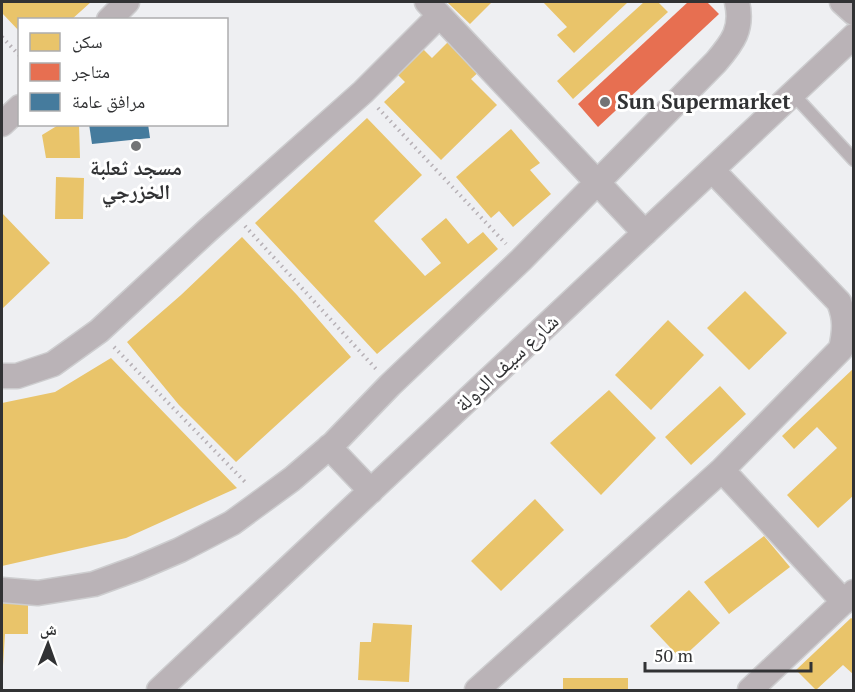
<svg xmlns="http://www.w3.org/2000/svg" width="855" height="692" font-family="'PT Serif','Noto Naskh Arabic',serif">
	<rect width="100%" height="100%" fill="#eeeff2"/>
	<!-- homes -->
	<path fill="#e9c46a" d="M 2,2 L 91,2 L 71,20 L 20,20 L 20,32 L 2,13 Z
		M 447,2 L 492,2 L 470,24 Z
		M 543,2 L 628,2 L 574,53 L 557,35 L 567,27 Z
		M 644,2 L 658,2 L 668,12 L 573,99 L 557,81 Z
		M 451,39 L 481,70 L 471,79 L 497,105 L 441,160 L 384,102 L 405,82 L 394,71 L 420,46 L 432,58 Z
		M 367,118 L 422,175 L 374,221 L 425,276 L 441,263 L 421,239 L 446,218 L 468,244 L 483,232 L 498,249 L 377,354 L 255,223 Z
		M 60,124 L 79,124 L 80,158 L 46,158 L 42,135 Z
		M 511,129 L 540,163 L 530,170 L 551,194 L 513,227 L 499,211 L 491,218 L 456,177 Z
		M 56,177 L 84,178 L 83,219 L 55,219 Z
		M 2,213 L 50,263 L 3,308 L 2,307 Z
		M 242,237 L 297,295 L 351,357 L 236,462 L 179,405 L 127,342 L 181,295 Z
		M 745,291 L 787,333 L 749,370 L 707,328 Z
		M 668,320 L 704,355 L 651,410 L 615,375 Z
		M 111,358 L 237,488 L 126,538 L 2,566 L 2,403 L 55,392 Z
		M 854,368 L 854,495 L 818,528 L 787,495 L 837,448 L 817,427 L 794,449 L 782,436 Z
		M 720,386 L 746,414 L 691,465 L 665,437 Z
		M 609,390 L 656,438 L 601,495 L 550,443 Z
		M 535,499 L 564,530 L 501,591 L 471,561 Z
		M 764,536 L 790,567 L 729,614 L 704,582 Z
		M 689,590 L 720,623 L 681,659 L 650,626 Z
		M 2,597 L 28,597 L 28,634 L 5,634 L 3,666 L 2,666 Z
		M 851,618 L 854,620 L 854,675 L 843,665 L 816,690 L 796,670 Z
		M 373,623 L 412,625 L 409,682 L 358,680 L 360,642 L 371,642 Z
		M 563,678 L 628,678 L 628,690 L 563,690 Z"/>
	<!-- shops -->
	<path fill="#e76f51" d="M 688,2 L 707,2 L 719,14 L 598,127 L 578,104 Z"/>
	<!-- public -->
	<path fill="#457b9d" d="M 89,124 L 148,124 L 150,138 L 92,144 Z"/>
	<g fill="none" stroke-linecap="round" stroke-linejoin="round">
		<!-- service casing -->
		<g stroke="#cdcdcf" stroke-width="15">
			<path id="service" d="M 793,94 L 854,160"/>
		</g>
		<!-- minor casing -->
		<g stroke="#cdcdcf" stroke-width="27">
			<path id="minor" d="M 427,2 L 645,233
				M 842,2 L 854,13
				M 109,20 L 127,2
				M 2,124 L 20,107
				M 2,376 L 17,376 L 53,364 L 99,331 L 208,230 L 363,92 L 439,16
				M 329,447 L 371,491
				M 722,470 L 844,602
				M 2,590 L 38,593 L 94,584 L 138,568 L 180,550 L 232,523 L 292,479 L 334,443 L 390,385 L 521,260 L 716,62 C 733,42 743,29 737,2
				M 159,690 L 854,36
				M 477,690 L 722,470 L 841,349 C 845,331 846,319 839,302 L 712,170
				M 750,690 L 854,592"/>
		</g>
		<!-- path -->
		<path stroke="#b6b0b5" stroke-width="4" stroke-dasharray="1.5 4.5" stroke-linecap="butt" d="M 2,37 L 20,56
			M 378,108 L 506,244
			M 245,226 L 376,369
			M 114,347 L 247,484"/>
		<!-- service -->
		<use href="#service" stroke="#bab3b7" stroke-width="12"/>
		<!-- minor -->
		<use href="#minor" stroke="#bab3b7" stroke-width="24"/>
	</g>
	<!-- markers -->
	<g fill="#737476" stroke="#fff" stroke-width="2">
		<circle cx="605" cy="102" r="6"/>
		<circle cx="136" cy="146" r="6"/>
	</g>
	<g text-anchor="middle" stroke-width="6" stroke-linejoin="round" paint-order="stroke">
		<!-- poi labels -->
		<g font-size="21" font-weight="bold" fill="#313234" stroke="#fff" text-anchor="start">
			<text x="617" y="109">Sun Supermarket</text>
			<text x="136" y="175" text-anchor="middle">مسجد ثعلبة<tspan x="136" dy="24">الخزرجي</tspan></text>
		</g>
		<!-- street labels -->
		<g font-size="21" fill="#313234" stroke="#fff">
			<text transform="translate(507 363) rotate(-43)" y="7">شارع سيف الدولة</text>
		</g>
	</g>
	<!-- border -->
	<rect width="855" height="692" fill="none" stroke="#313234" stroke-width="6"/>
	<!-- legend -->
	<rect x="18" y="18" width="210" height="108" fill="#ffffff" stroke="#adadae" stroke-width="1.5"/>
	<rect x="30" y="33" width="30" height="18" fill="#e9c46a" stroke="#adadae" stroke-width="1.5"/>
	<text x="72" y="48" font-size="18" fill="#313234">سكن</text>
	<rect x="30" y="63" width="30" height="18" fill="#e76f51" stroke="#adadae" stroke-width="1.5"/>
	<text x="72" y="78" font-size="18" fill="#313234">متاجر</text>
	<rect x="30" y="93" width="30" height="18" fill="#457b9d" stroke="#adadae" stroke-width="1.5"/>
	<text x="72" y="108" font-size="18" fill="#313234">مرافق عامة</text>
	<!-- north arrow -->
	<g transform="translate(48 644) rotate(1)" stroke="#ffffff" stroke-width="4.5" paint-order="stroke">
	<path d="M0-4.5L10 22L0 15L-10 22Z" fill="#313234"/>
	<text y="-9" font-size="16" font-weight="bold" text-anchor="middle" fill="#313234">ش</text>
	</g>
	<!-- scale -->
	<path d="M645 662v9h166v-9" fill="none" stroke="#313234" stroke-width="3"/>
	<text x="654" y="662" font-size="18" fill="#313234" stroke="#ffffff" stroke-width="4.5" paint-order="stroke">50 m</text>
</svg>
